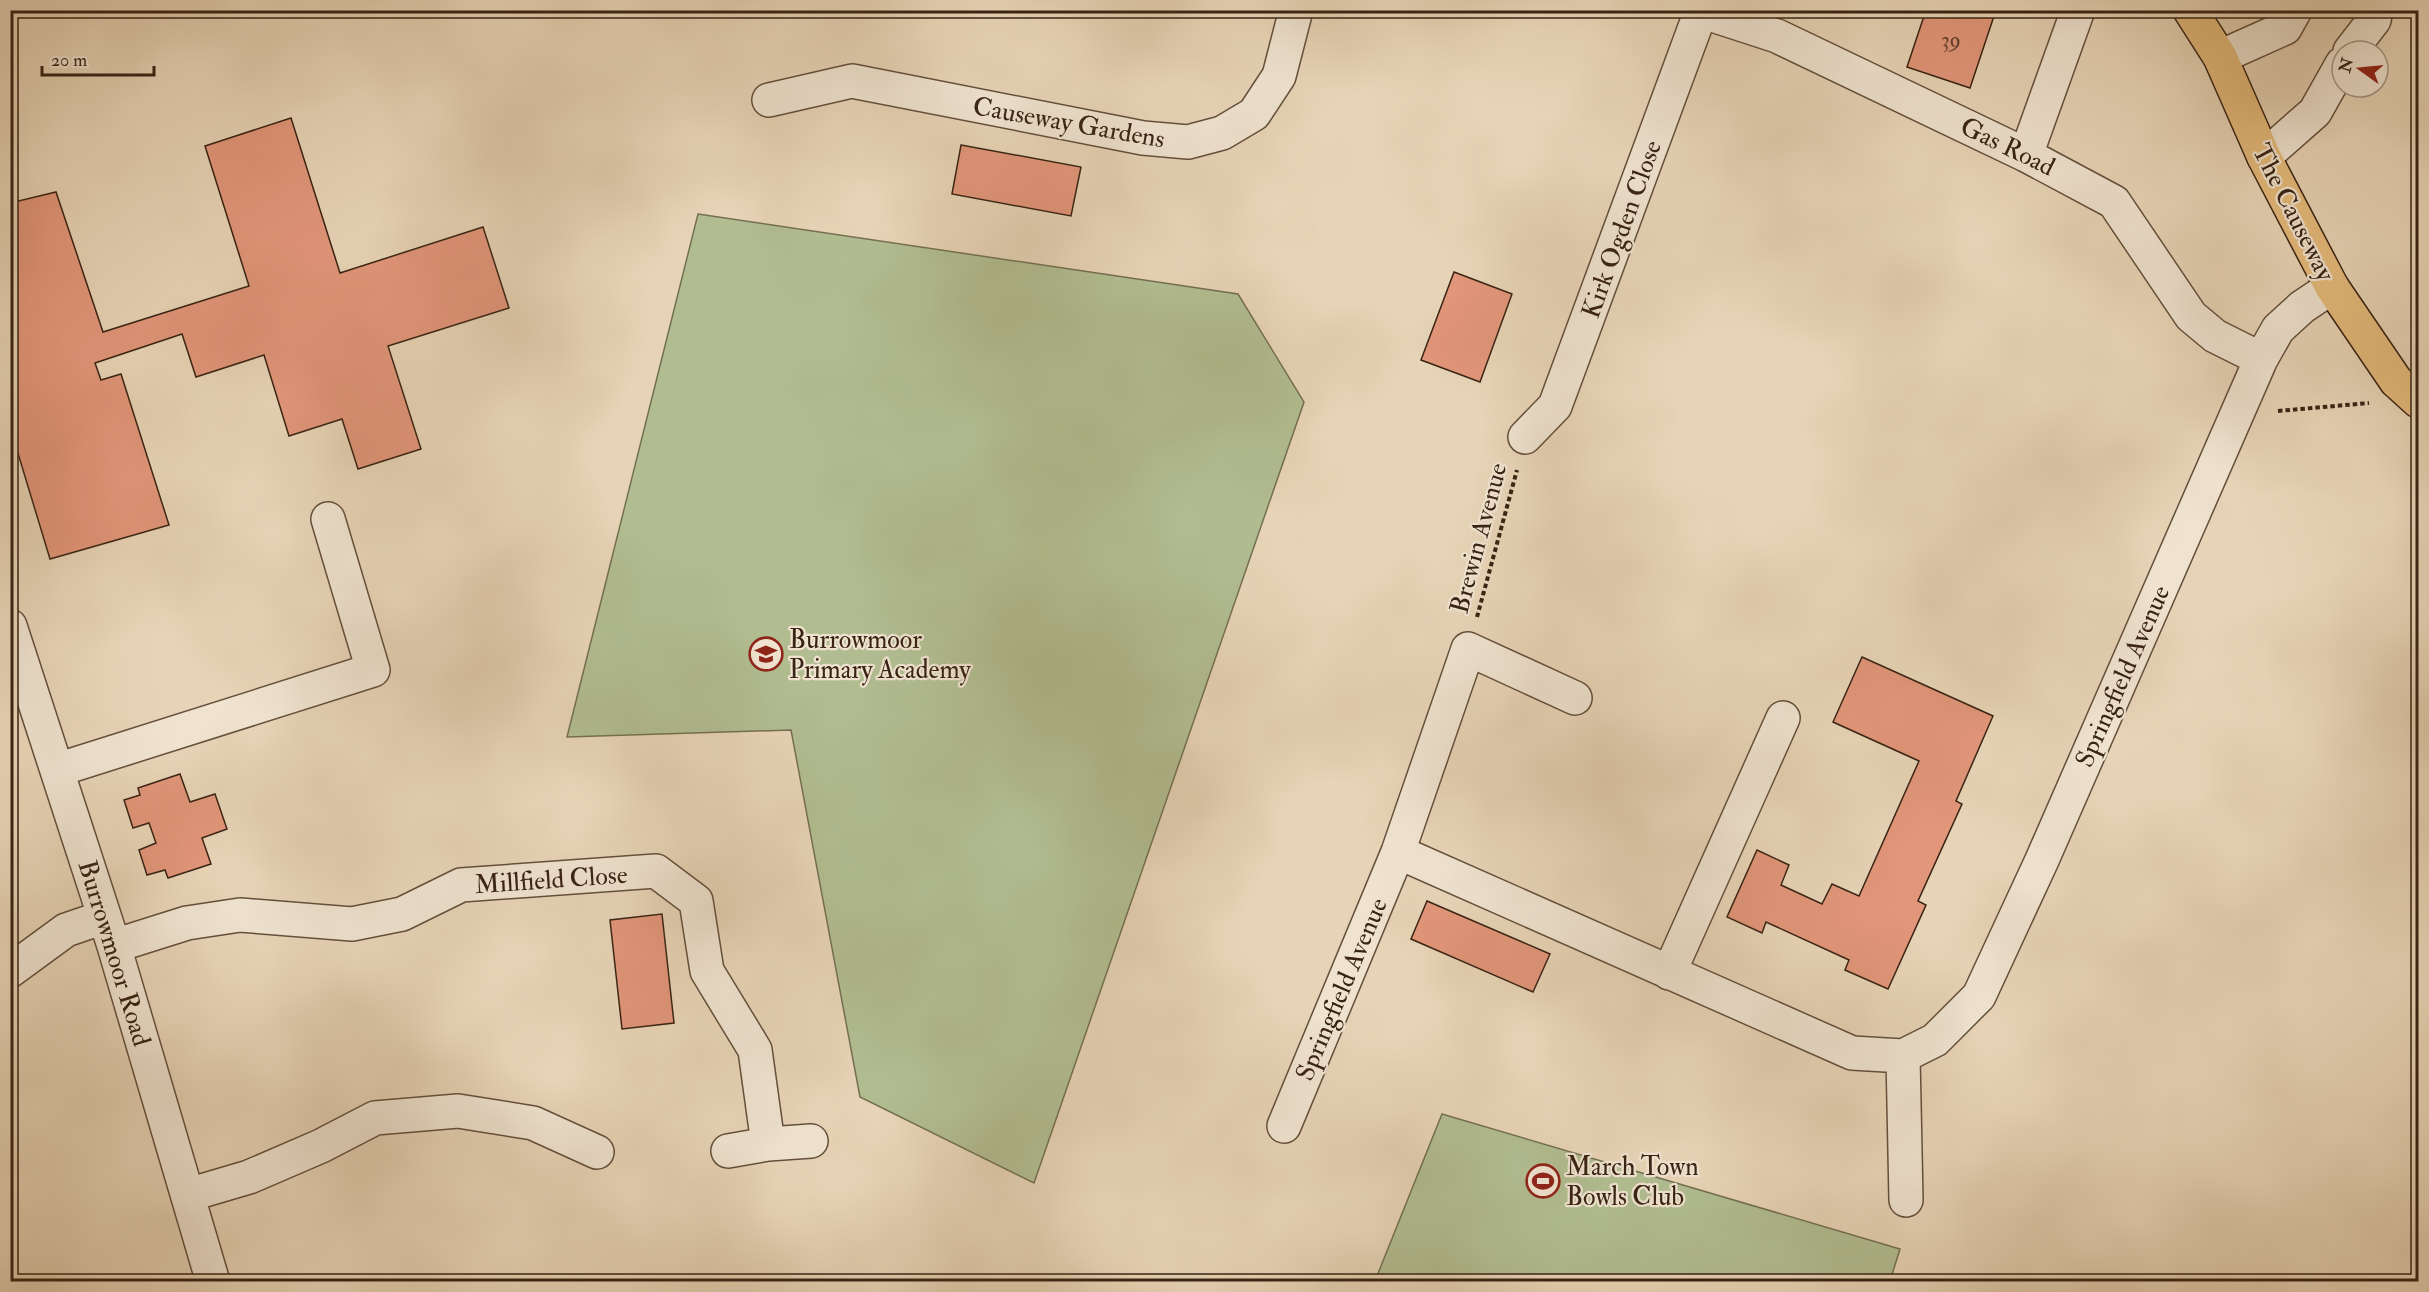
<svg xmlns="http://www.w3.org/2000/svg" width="2429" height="1292" font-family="'IM FELL Double Pica',serif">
	<rect width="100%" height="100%" fill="#e7d4b6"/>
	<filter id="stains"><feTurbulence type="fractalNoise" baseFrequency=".00333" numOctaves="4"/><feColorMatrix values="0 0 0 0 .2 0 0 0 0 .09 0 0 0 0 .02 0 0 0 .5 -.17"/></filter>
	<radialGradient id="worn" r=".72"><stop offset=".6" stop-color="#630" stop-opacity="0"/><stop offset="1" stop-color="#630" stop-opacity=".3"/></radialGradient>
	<!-- green -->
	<path fill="#b1bd91" stroke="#747052" stroke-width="1.5" d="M 698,214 L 1238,294 L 1304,402 L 1034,1183 L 860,1097 L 791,730 L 567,737 Z
		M 1442,1114 L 1900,1249 L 1890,1281 L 1375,1281 Z"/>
	<!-- building -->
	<path fill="#e2967a" stroke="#382314" stroke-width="1.5" d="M 1926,10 L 1996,10 L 1970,88 L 1907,67 Z
		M 291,118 L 340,273 L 483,227 L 509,308 L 388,346 L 421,449 L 358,469 L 342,419 L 289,436 L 264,355 L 196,377 L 182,334 L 95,363 L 101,380 L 121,374 L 169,525 L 50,559 L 10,427 L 10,203 L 56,192 L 103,332 L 249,286 L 205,146 Z
		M 961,145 L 1081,167 L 1071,216 L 952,194 Z
		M 1454,272 L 1512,294 L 1480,382 L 1421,360 Z
		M 1862,657 L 1993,716 L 1956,801 L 1962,804 L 1918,901 L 1926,905 L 1888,989 L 1845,970 L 1849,960 L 1766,922 L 1762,933 L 1727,917 L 1757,850 L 1789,865 L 1781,885 L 1822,904 L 1832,884 L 1859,896 L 1919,761 L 1833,722 Z
		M 180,774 L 190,802 L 215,794 L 227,829 L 202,838 L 211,864 L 168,878 L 165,870 L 147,875 L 139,850 L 156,843 L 149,823 L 133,828 L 124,800 L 140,795 L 138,788 Z
		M 1427,901 L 1550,954 L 1533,992 L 1411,939 Z
		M 662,914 L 674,1023 L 622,1029 L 610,920 Z"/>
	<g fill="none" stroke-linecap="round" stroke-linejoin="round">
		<!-- minor casing -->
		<g stroke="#644f3c" stroke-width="36">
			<path id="minor" d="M 1697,10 L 1777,36 L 2026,155 L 2114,202 L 2191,316 L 2215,336 L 2261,359
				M 2350,51 L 2374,20 L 2376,10
				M 2220,57 L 2285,28 L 2295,10
				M 769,100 L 852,81 L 1143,138 L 1188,142 L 1222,133 L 1254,114 L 1279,76 L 1296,10
				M 2026,155 L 2078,10
				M 2264,157 L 2315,112 L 2342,64
				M 1525,437 L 1555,406 L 1701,11
				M 10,626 L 114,946 L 213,1282
				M 57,770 L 373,670 L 328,519
				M 1398,852 L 1852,1053 L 1903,1056
				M 114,946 L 187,923 L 240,915 L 352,924 L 402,914 L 461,885 L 656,871 L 696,901 L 707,971 L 755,1050 L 768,1144
				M 10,971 L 66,930 L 104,917
				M 1669,973 L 1783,718
				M 1284,1126 L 1398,852 L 1468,649 L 1575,698
				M 728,1151 L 768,1144 L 811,1141
				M 188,1195 L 249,1177 L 321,1146 L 375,1118 L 458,1111 L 533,1123 L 597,1152
				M 1906,1200 L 1903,1056 L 1935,1040 L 1979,996 L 2042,860 L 2261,359 L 2278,329 L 2302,307 L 2332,287"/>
		</g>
		<!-- major casing -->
		<g stroke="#382314" stroke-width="36">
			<path id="major" d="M 2190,10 L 2220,57 L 2264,157 L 2332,287 L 2396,381 L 2418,401"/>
		</g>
		<!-- path -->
		<path stroke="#382314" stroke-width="4" stroke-dasharray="4.5 3" stroke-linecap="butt" d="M 2278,411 L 2369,403
			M 1477,617 L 1517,470"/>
		<!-- minor -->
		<use href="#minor" stroke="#efe3d0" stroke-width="33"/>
		<!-- major -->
		<use href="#major" stroke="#e4ba7b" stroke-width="33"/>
	</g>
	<!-- icons -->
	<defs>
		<g id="school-ring" transform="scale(1.725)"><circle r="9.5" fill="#efe3d0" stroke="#8f2418" stroke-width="1.5"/><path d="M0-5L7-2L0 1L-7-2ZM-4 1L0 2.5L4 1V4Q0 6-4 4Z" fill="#8f2418"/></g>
		<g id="stadium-ring" transform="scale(1.725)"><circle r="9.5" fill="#efe3d0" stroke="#8f2418" stroke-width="1.5"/><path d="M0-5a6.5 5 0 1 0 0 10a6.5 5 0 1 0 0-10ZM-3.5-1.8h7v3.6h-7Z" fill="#8f2418"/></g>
	</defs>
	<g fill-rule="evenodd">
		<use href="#school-ring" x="766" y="654"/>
		<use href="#stadium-ring" x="1543" y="1181"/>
	</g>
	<g text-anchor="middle" stroke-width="4.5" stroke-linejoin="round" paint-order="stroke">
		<!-- number labels -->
		<g font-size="22" fill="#62402e">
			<text x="1951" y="47">39</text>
		</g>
		<!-- street labels -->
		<g font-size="26" fill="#382314" stroke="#efe3d0">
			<text transform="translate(1069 122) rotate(10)" y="9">Causeway Gardens</text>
			<text transform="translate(2008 146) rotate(26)" y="9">Gas Road</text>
			<text transform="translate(2294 212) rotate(63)" y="9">The Causeway</text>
			<text transform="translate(1621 229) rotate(-70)" y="9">Kirk Ogden Close</text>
			<text transform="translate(1478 538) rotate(-75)" y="9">Brewin Avenue</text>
			<text transform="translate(2122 676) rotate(-66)" y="9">Springfield Avenue</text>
			<text transform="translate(551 879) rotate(-4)" y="9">Millfield Close</text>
			<text transform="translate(115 953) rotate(73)" y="9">Burrowmoor Road</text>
			<text transform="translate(1341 989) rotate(-67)" y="9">Springfield Avenue</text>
		</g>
		<!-- poi labels -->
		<g font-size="26" fill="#382314" stroke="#efe3d0" text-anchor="start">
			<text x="789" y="648">Burrowmoor<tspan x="789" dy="30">Primary Academy</tspan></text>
			<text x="1566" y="1175">March Town<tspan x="1566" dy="30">Bowls Club</tspan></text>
		</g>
	</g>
	<!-- margin -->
	<rect width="2429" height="1292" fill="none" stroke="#e7d4b6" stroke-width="36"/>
	<rect x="12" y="12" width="2405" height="1268" fill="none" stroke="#382314" stroke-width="3"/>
	<rect x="18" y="18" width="2393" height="1256" fill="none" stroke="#382314" stroke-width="1.5"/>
	<!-- north arrow -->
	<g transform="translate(2360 69) rotate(285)"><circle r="28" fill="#efe3d0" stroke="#a69685" stroke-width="1.5"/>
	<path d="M0-4.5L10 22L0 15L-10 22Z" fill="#8f2418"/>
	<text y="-9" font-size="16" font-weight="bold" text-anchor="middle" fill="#382314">N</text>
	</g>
	<!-- scale -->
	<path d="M42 66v9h112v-9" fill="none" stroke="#382314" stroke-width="3"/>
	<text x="51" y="66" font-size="18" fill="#382314" stroke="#efe3d0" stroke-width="4.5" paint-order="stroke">20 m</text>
	<rect width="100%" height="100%" filter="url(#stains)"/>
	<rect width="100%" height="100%" fill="url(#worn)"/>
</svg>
